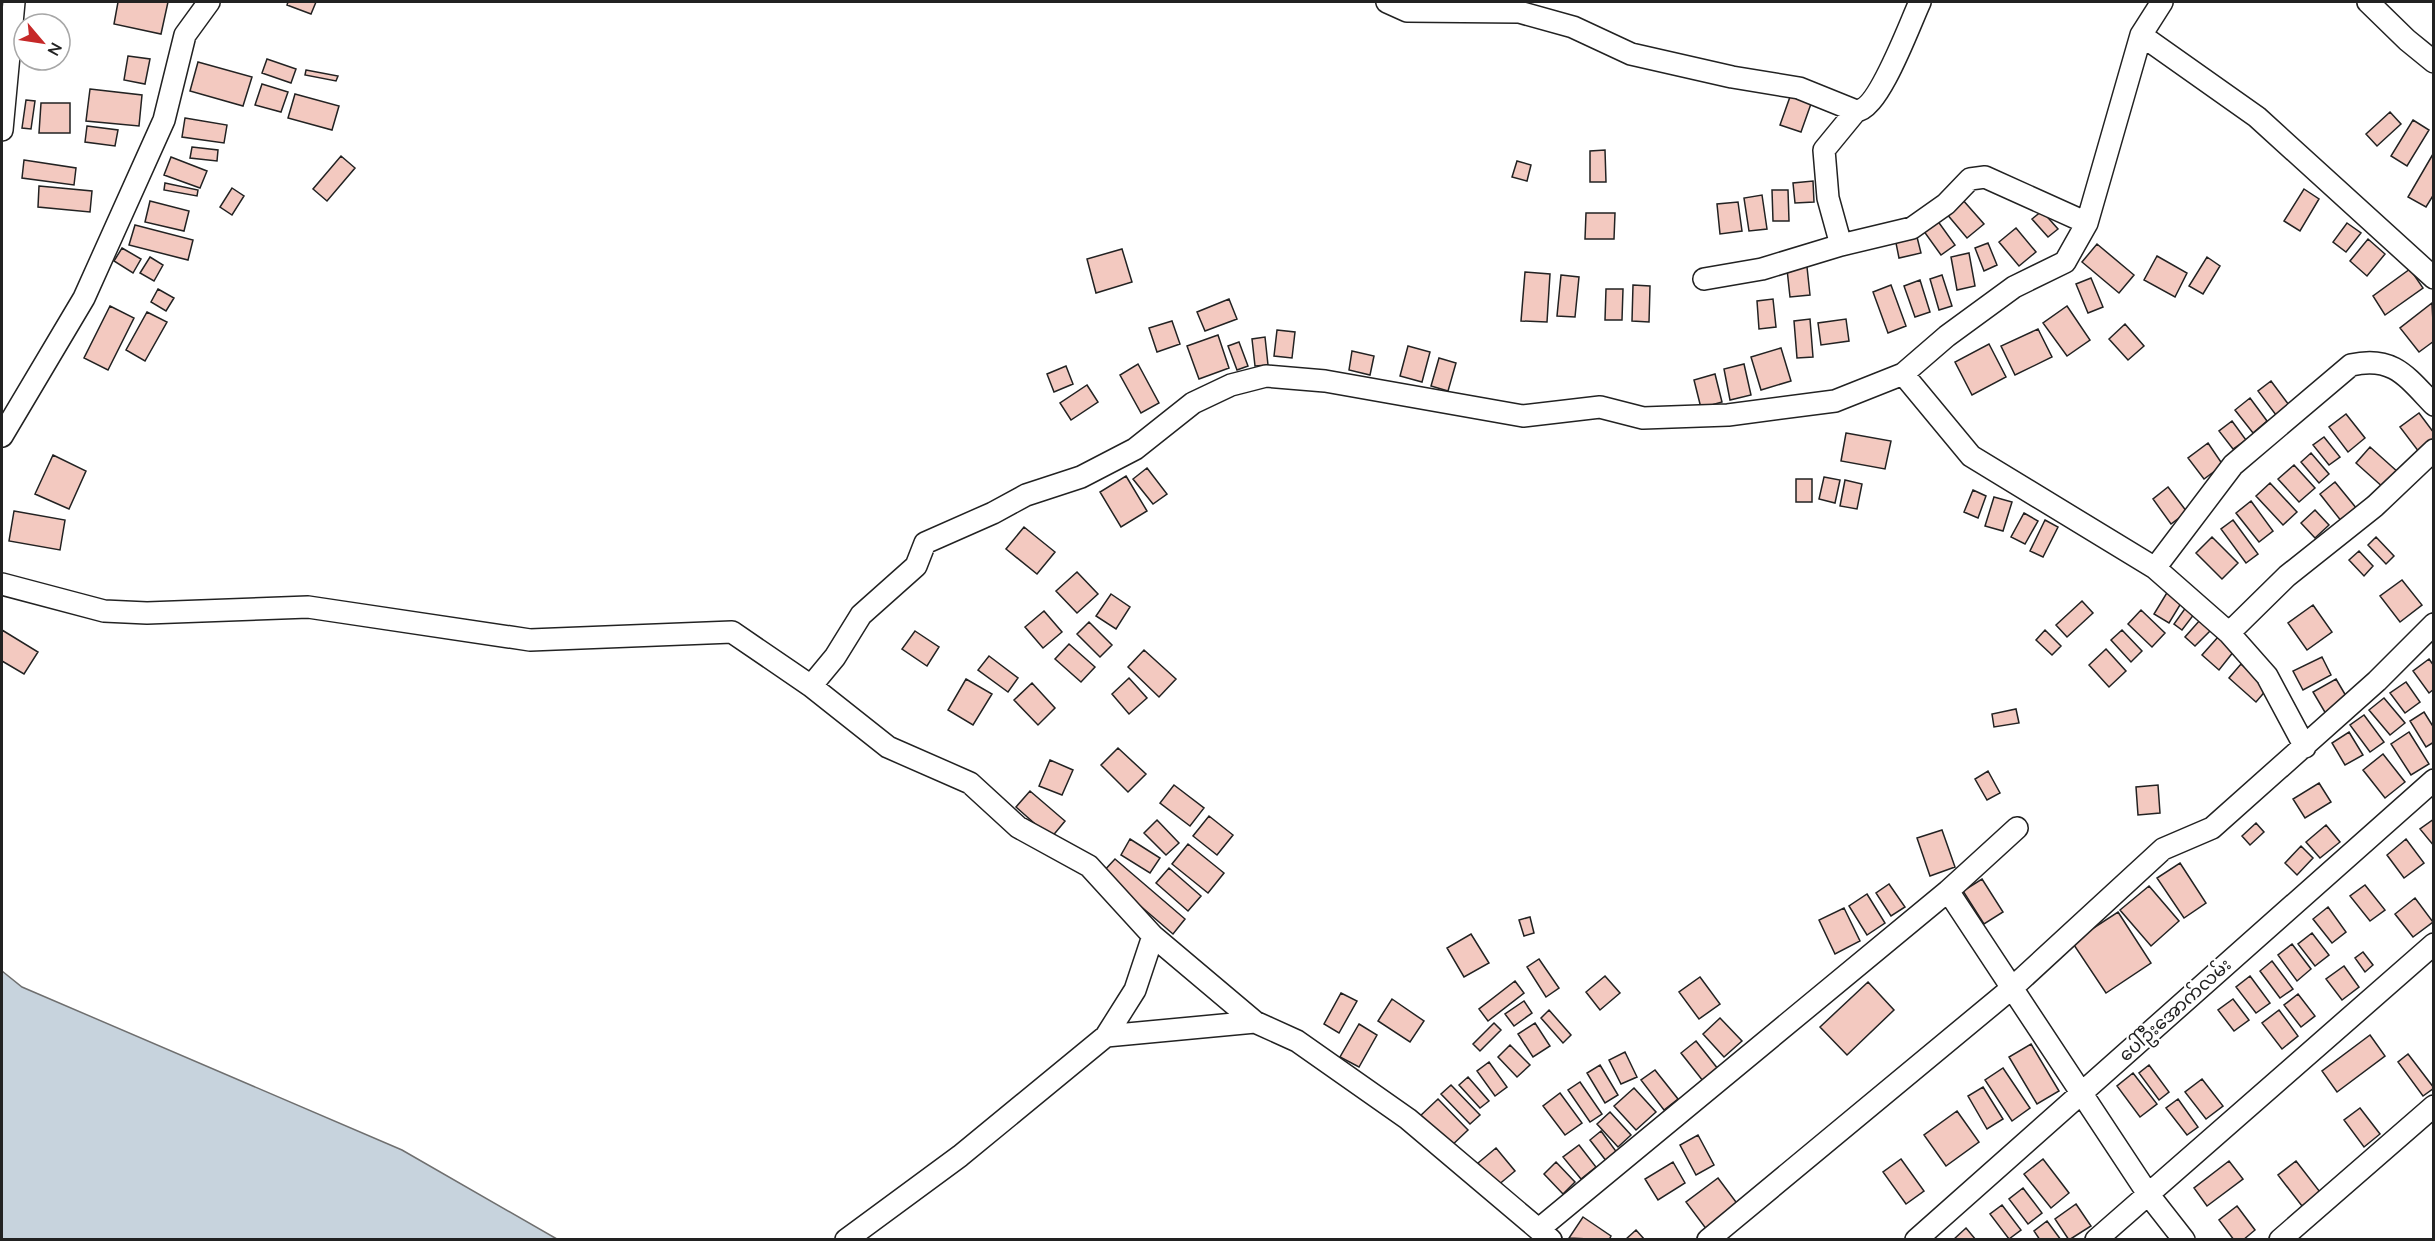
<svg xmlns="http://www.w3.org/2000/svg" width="2435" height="1241" font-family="'Nunito Sans','Noto Sans Myanmar',sans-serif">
	<rect width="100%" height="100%" fill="#fff"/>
	<!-- water -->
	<path fill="#c7d3dd" stroke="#6f6f6f" stroke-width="1.5" d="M 2,971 L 22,987 L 402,1150 L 557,1239 L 2,1239 Z"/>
	<!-- building -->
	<path fill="#f3c9c0" stroke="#222" stroke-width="1.5" d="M 118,2 L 168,2 L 161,34 L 114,24 Z
		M 288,2 L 316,2 L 311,14 L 287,5 Z
		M 128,56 L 150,59 L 145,84 L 124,80 Z
		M 267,59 L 296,69 L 291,83 L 262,73 Z
		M 198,62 L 252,77 L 243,106 L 190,91 Z
		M 306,70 L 338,76 L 336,81 L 305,75 Z
		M 262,84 L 288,92 L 281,112 L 255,105 Z
		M 90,89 L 142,95 L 139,126 L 86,121 Z
		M 295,94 L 339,106 L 332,130 L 288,118 Z
		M 1791,94 L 1812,101 L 1801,132 L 1780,125 Z
		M 26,100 L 35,101 L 31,129 L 22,128 Z
		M 41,103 L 70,103 L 70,133 L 39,133 Z
		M 2390,112 L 2401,124 L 2377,146 L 2366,134 Z
		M 185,118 L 227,125 L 224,143 L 182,137 Z
		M 2413,120 L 2429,130 L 2407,166 L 2391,156 Z
		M 87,126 L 118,130 L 115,146 L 85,142 Z
		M 192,147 L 218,150 L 217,161 L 190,158 Z
		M 1605,150 L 1606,182 L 1590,182 L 1590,151 Z
		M 2433,154 L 2434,194 L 2426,207 L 2408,197 Z
		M 341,156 L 355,168 L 327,201 L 313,189 Z
		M 171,157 L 207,171 L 200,188 L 164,175 Z
		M 24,160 L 76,168 L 74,185 L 22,178 Z
		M 1517,161 L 1531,165 L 1527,181 L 1512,177 Z
		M 1813,181 L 1814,202 L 1795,203 L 1793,183 Z
		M 165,183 L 198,190 L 197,196 L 164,190 Z
		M 39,186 L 92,191 L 90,212 L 38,207 Z
		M 232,188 L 244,196 L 232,215 L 220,207 Z
		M 2304,189 L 2319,199 L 2300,231 L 2284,221 Z
		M 1772,190 L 1788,190 L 1789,221 L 1773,221 Z
		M 1762,195 L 1767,229 L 1749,231 L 1744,198 Z
		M 1962,199 L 1984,224 L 1967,238 L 1946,213 Z
		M 150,201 L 189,211 L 184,231 L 145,222 Z
		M 1738,202 L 1742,231 L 1720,234 L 1717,204 Z
		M 2042,211 L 2058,229 L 2048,237 L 2032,219 Z
		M 1586,213 L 1615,213 L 1614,239 L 1585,239 Z
		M 1937,220 L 1955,245 L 1941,255 L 1923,230 Z
		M 2347,223 L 2361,233 L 2346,252 L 2333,242 Z
		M 135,225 L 193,240 L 188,260 L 129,245 Z
		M 2016,228 L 2036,252 L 2019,266 L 1999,242 Z
		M 1916,233 L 1921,253 L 1899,258 L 1895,238 Z
		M 2368,239 L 2385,254 L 2367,276 L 2350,261 Z
		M 1988,243 L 1997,265 L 1984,271 L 1975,248 Z
		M 2097,244 L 2134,275 L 2119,293 L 2082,262 Z
		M 122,248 L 141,259 L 133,273 L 114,261 Z
		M 1122,249 L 1132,282 L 1096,293 L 1087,259 Z
		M 1969,253 L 1975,286 L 1957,290 L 1951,257 Z
		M 2157,256 L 2187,273 L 2175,297 L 2144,280 Z
		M 150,257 L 163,265 L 154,281 L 140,273 Z
		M 2207,257 L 2220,266 L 2203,294 L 2189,286 Z
		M 1807,267 L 1810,295 L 1790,297 L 1787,269 Z
		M 2410,269 L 2423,288 L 2385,315 L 2373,296 Z
		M 1525,272 L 1550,274 L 1547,322 L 1521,321 Z
		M 1561,275 L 1579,277 L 1575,317 L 1557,316 Z
		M 1942,275 L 1952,306 L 1939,310 L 1930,279 Z
		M 2091,278 L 2103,307 L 2088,313 L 2076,284 Z
		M 1920,280 L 1930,312 L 1915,317 L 1904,286 Z
		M 1633,285 L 1650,286 L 1649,322 L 1632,321 Z
		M 1891,285 L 1906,326 L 1888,333 L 1873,292 Z
		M 158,289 L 174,298 L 166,311 L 151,302 Z
		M 1606,289 L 1623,289 L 1622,320 L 1605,320 Z
		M 1229,299 L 1237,319 L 1205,331 L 1197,312 Z
		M 1773,299 L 1776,327 L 1759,329 L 1757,301 Z
		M 2432,303 L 2434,341 L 2419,352 L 2400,328 Z
		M 110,306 L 134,318 L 108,370 L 84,358 Z
		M 2067,306 L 2090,340 L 2067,356 L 2043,323 Z
		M 147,312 L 167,322 L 145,361 L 126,350 Z
		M 1810,319 L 1813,357 L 1797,358 L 1794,321 Z
		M 1846,319 L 1849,341 L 1821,345 L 1818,323 Z
		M 1172,321 L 1180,344 L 1157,352 L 1149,328 Z
		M 2125,324 L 2144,346 L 2128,360 L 2109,339 Z
		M 2038,329 L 2052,357 L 2015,375 L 2001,346 Z
		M 1277,330 L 1295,332 L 1292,358 L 1274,356 Z
		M 1218,335 L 1229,368 L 1199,379 L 1187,346 Z
		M 1265,337 L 1268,365 L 1255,366 L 1252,339 Z
		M 1239,342 L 1248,366 L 1237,370 L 1228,346 Z
		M 1989,344 L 2006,377 L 1972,395 L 1955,362 Z
		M 1408,346 L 1430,352 L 1422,382 L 1400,376 Z
		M 1781,348 L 1791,381 L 1761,390 L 1751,357 Z
		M 1352,351 L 1374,356 L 1370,375 L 1349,370 Z
		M 1439,358 L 1456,363 L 1448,391 L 1431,386 Z
		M 1138,364 L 1159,403 L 1141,413 L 1120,375 Z
		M 1744,364 L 1751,395 L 1730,400 L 1724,369 Z
		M 1066,366 L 1073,384 L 1054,392 L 1047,374 Z
		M 1715,374 L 1722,402 L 1701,408 L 1694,380 Z
		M 2271,381 L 2289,405 L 2276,415 L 2258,391 Z
		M 1087,385 L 1098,402 L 1071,420 L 1060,403 Z
		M 2250,398 L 2267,421 L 2253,433 L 2235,410 Z
		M 2419,413 L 2434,433 L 2434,441 L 2419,452 L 2400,427 Z
		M 2346,414 L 2365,438 L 2348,452 L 2329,427 Z
		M 2232,421 L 2246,440 L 2233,449 L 2219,431 Z
		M 1846,433 L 1891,441 L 1885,469 L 1841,461 Z
		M 2324,437 L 2340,457 L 2329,465 L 2313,445 Z
		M 2208,443 L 2223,465 L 2204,479 L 2188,458 Z
		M 2370,447 L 2399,473 L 2385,489 L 2356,463 Z
		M 2311,453 L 2329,474 L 2319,483 L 2301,462 Z
		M 53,455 L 86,471 L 69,509 L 35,494 Z
		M 2294,465 L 2315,488 L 2299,502 L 2278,479 Z
		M 1147,468 L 1167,494 L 1153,504 L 1133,479 Z
		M 1126,476 L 1147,511 L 1121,527 L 1100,492 Z
		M 1824,477 L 1840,480 L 1835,503 L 1819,499 Z
		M 1796,479 L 1812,479 L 1812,502 L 1796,502 Z
		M 1845,480 L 1862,484 L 1857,509 L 1840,506 Z
		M 2335,482 L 2357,509 L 2342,522 L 2320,494 Z
		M 2270,483 L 2297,512 L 2283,525 L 2256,496 Z
		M 2168,487 L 2187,512 L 2171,524 L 2153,499 Z
		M 1973,490 L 1986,496 L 1978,518 L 1964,512 Z
		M 1994,497 L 2012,502 L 2003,531 L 1985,526 Z
		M 2251,501 L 2273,531 L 2259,542 L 2236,513 Z
		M 2315,510 L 2329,525 L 2315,538 L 2301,523 Z
		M 14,511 L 65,520 L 60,550 L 9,541 Z
		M 2024,513 L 2038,521 L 2025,544 L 2011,537 Z
		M 2045,520 L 2058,527 L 2043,557 L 2030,551 Z
		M 2233,520 L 2258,554 L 2246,563 L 2221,529 Z
		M 1024,527 L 1055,552 L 1037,574 L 1006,549 Z
		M 2212,537 L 2238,563 L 2222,579 L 2196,553 Z
		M 2376,537 L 2394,556 L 2386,564 L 2368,545 Z
		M 2359,551 L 2373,566 L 2364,576 L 2349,560 Z
		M 1077,572 L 1098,594 L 1077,613 L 1056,591 Z
		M 2402,580 L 2422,605 L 2400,622 L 2380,596 Z
		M 2168,591 L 2183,600 L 2169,623 L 2154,614 Z
		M 1111,594 L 1130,607 L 1116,629 L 1096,616 Z
		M 2082,601 L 2093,613 L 2067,637 L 2056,625 Z
		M 2189,603 L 2198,609 L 2182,630 L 2174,624 Z
		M 2313,605 L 2332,632 L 2307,650 L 2288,623 Z
		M 2141,610 L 2165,633 L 2152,647 L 2128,624 Z
		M 1044,611 L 1062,632 L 1043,648 L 1025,627 Z
		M 2200,620 L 2211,630 L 2195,646 L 2185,637 Z
		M 1089,622 L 1112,645 L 1100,657 L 1077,634 Z
		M 2,630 L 38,652 L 24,674 L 2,661 Z
		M 2045,630 L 2061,646 L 2052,655 L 2036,640 Z
		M 2122,630 L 2142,651 L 2131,662 L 2111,640 Z
		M 915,631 L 939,647 L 927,666 L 902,649 Z
		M 2218,637 L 2234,651 L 2219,670 L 2202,655 Z
		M 1069,644 L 1095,667 L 1081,682 L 1055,659 Z
		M 2106,649 L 2126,671 L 2109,687 L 2089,665 Z
		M 1144,650 L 1176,679 L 1159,697 L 1128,667 Z
		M 989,656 L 1018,678 L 1008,692 L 978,670 Z
		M 2322,657 L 2331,675 L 2303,690 L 2293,671 Z
		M 2429,659 L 2434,666 L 2434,689 L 2429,693 L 2413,671 Z
		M 2241,664 L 2268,688 L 2256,702 L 2229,678 Z
		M 1129,678 L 1147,698 L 1129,714 L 1112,694 Z
		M 966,679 L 992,694 L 973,725 L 948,710 Z
		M 2336,679 L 2349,701 L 2326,714 L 2313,692 Z
		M 2406,682 L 2420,702 L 2405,713 L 2390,693 Z
		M 1032,683 L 1055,708 L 1038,725 L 1014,700 Z
		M 2384,698 L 2405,723 L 2390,735 L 2369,710 Z
		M 2016,709 L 2019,723 L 1994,727 L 1992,714 Z
		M 2424,712 L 2434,728 L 2434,742 L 2426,747 L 2410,721 Z
		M 2364,715 L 2384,742 L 2370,752 L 2350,725 Z
		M 2349,732 L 2363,755 L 2345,765 L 2332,743 Z
		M 2409,732 L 2429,764 L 2411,775 L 2391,744 Z
		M 1118,748 L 1146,774 L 1128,792 L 1101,765 Z
		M 2383,754 L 2405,782 L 2385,798 L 2363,770 Z
		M 1050,760 L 1073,770 L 1062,795 L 1039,786 Z
		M 1988,771 L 2000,793 L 1987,800 L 1975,779 Z
		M 2319,783 L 2331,802 L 2305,818 L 2293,799 Z
		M 1174,785 L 1204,808 L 1190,826 L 1160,803 Z
		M 2158,785 L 2160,813 L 2138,815 L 2136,787 Z
		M 1030,791 L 1065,821 L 1051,838 L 1016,807 Z
		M 1209,816 L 1233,835 L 1217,855 L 1193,836 Z
		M 2434,819 L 2434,846 L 2420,829 Z
		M 1157,820 L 1179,843 L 1166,855 L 1144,833 Z
		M 2256,823 L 2264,832 L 2250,845 L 2242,836 Z
		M 2326,825 L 2340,842 L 2320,858 L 2306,842 Z
		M 1942,830 L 1955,867 L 1930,876 L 1917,838 Z
		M 1130,839 L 1160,858 L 1150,873 L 1121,855 Z
		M 2406,839 L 2424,863 L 2404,878 L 2387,855 Z
		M 1188,844 L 1224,873 L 1208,893 L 1172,864 Z
		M 2301,846 L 2313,858 L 2297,875 L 2285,863 Z
		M 1115,859 L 1185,919 L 1173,934 L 1102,873 Z
		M 2180,863 L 2206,903 L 2184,918 L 2157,878 Z
		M 1169,868 L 1201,896 L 1188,911 L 1156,883 Z
		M 1982,879 L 2003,912 L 1984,924 L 1963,891 Z
		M 1889,884 L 1905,907 L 1891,916 L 1876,893 Z
		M 2365,885 L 2385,910 L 2370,921 L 2350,896 Z
		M 2149,886 L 2179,921 L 2151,946 L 2120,910 Z
		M 1867,894 L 1885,923 L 1867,935 L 1849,906 Z
		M 2415,898 L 2433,922 L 2413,937 L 2395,914 Z
		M 2328,907 L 2346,932 L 2332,943 L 2313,919 Z
		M 1844,908 L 1860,941 L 1835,954 L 1819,920 Z
		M 2118,912 L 2151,963 L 2106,993 L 2072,942 Z
		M 1530,917 L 1534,933 L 1524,936 L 1519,920 Z
		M 2312,933 L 2329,955 L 2315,966 L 2298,944 Z
		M 1471,934 L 1489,963 L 1464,977 L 1447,948 Z
		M 2292,944 L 2311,969 L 2297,981 L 2278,955 Z
		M 2363,952 L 2373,965 L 2365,972 L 2355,958 Z
		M 1539,959 L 1559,988 L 1546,997 L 1527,967 Z
		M 2272,961 L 2293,989 L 2280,998 L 2260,971 Z
		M 2344,966 L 2359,987 L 2342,1000 L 2326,979 Z
		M 1605,976 L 1620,993 L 1600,1010 L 1586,992 Z
		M 2250,976 L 2270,1003 L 2256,1013 L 2236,987 Z
		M 1700,977 L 1720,1004 L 1699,1019 L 1679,992 Z
		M 1515,981 L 1524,993 L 1488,1021 L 1479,1009 Z
		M 1868,982 L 1894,1010 L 1847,1055 L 1820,1027 Z
		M 1341,993 L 1357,1001 L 1339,1033 L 1324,1024 Z
		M 2298,994 L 2315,1016 L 2301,1027 L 2284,1005 Z
		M 1392,999 L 1424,1021 L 1410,1042 L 1378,1021 Z
		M 2233,999 L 2249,1020 L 2234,1031 L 2218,1010 Z
		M 1524,1001 L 1532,1013 L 1514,1026 L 1505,1014 Z
		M 1549,1010 L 1571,1035 L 1563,1043 L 1541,1018 Z
		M 2279,1010 L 2298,1036 L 2282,1049 L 2262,1023 Z
		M 1720,1018 L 1742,1041 L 1724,1057 L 1703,1034 Z
		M 1494,1023 L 1501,1030 L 1480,1051 L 1473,1044 Z
		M 1535,1023 L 1550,1046 L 1533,1057 L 1518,1034 Z
		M 1359,1024 L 1377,1035 L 1359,1067 L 1340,1057 Z
		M 2370,1035 L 2385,1056 L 2337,1092 L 2322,1071 Z
		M 1696,1041 L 1718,1069 L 1703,1081 L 1681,1053 Z
		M 2031,1044 L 2059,1091 L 2037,1104 L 2009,1057 Z
		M 1510,1045 L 1530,1065 L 1517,1077 L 1498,1057 Z
		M 1625,1052 L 1637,1077 L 1621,1084 L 1609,1060 Z
		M 2408,1054 L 2434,1088 L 2423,1096 L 2398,1062 Z
		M 1489,1062 L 1507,1087 L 1495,1096 L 1477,1071 Z
		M 1600,1065 L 1618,1095 L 1605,1103 L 1587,1073 Z
		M 2149,1065 L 2169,1092 L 2159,1100 L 2139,1073 Z
		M 2003,1068 L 2030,1108 L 2012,1121 L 1985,1080 Z
		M 1655,1070 L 1678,1099 L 1664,1110 L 1641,1080 Z
		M 2133,1073 L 2157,1104 L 2140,1117 L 2117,1086 Z
		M 1468,1077 L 1489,1101 L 1480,1108 L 1459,1085 Z
		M 2202,1079 L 2223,1106 L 2206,1119 L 2185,1092 Z
		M 1580,1082 L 1602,1114 L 1590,1122 L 1568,1090 Z
		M 1451,1085 L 1480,1115 L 1470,1124 L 1441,1094 Z
		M 1983,1087 L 2003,1119 L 1987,1129 L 1968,1096 Z
		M 1634,1088 L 1656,1112 L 1636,1130 L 1614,1106 Z
		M 1560,1093 L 1582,1123 L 1565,1135 L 1543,1106 Z
		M 1438,1099 L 1468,1130 L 1448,1149 L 1418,1118 Z
		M 2178,1099 L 2198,1127 L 2187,1135 L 2166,1108 Z
		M 2360,1108 L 2380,1134 L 2364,1147 L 2344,1120 Z
		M 1957,1111 L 1979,1142 L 1946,1166 L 1924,1135 Z
		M 1610,1112 L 1631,1135 L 1618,1147 L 1597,1124 Z
		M 1601,1131 L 1618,1154 L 1607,1162 L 1590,1140 Z
		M 1698,1135 L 1714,1165 L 1696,1175 L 1680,1145 Z
		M 1579,1145 L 1596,1167 L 1581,1179 L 1563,1157 Z
		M 1496,1148 L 1515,1171 L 1497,1186 L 1478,1163 Z
		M 1901,1159 L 1924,1191 L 1906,1204 L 1883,1172 Z
		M 2043,1159 L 2069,1193 L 2051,1208 L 2024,1174 Z
		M 2229,1161 L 2243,1179 L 2207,1206 L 2194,1188 Z
		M 2296,1161 L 2320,1192 L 2302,1206 L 2278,1175 Z
		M 1556,1162 L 1575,1182 L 1563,1194 L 1544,1174 Z
		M 1673,1162 L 1685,1183 L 1658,1200 L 1645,1179 Z
		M 1718,1178 L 1739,1206 L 1707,1230 L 1686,1202 Z
		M 2023,1188 L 2042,1213 L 2028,1224 L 2009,1199 Z
		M 2076,1204 L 2091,1226 L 2069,1240 L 2055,1219 Z
		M 2002,1205 L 2021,1230 L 2009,1239 L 1990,1214 Z
		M 2237,1206 L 2255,1230 L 2243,1240 L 2234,1240 L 2219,1220 Z
		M 1583,1217 L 1611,1236 L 1609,1240 L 1569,1238 Z
		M 2047,1221 L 2061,1240 L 2040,1240 L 2034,1231 Z
		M 1966,1228 L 1976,1240 L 1953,1240 Z
		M 1636,1230 L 1645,1240 L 1625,1240 Z"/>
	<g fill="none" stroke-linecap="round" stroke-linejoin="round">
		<!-- minor casing -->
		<g stroke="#222" stroke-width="24">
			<path id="minor" d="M 1387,2 L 1407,11 L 1519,12 L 1573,27 L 1631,54 L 1732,77 L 1799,88 L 1856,111 C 1879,110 1910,23 1920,2
				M 2368,2 L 2407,40 L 2434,62
				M 2141,35 L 2257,117 L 2434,278
				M 2,130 L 14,2
				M 1841,245 L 1828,198 L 1824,150 L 1856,111
				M 1704,279 L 1762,269 L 1841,245 L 1912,228 L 1946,204 L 1970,179 L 1985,177 L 2087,223
				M 1903,374 L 1971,456 L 2155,568 L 2229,633 L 2267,676 L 2305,747
				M 2,436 L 84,298 L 164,120 L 185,35 L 209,2
				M 2155,568 L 2233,465 L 2351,365 C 2393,355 2407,377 2434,405
				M 2,584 L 104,611 L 147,613 L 308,607 L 530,640 L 732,632 L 811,686 L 835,657 L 861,615 L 916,566 L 925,543 L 993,513 L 1026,495 L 1081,477 L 1135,449 L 1193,403 L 1231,385 L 1266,376 L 1325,381 L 1523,416 L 1600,407 L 1643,418 L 1728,415 L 1835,401 L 1903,374 L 1947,336 L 2014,287 L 2065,262 L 2087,223 L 2141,35 L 2162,2
				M 2229,633 L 2287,576 L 2375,506 L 2434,450
				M 811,686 L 888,747 L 970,783 L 1018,827 L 1089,866 L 1153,936 L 1255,1022 L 1297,1041 L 1408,1119 L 1551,1240
				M 1948,891 L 2148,1194 L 2184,1240
				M 1106,1036 L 1135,990 L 1153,936
				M 1539,1229 L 1948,891 L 2017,828
				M 846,1240 L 960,1156 L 1106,1036 L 1255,1022
				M 1708,1240 L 2012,988 L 2163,849 L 2212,828 L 2377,681 L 2434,624
				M 1916,1240 L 2434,780
				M 2096,1240 L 2434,944
				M 2280,1240 L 2434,1106"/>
		</g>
		<!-- minor -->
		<use href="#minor" stroke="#fff" stroke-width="21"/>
	</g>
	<g text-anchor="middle" stroke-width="4.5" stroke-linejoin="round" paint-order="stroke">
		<!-- street labels -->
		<g font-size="18" fill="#222" stroke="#fff">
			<text transform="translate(2175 1010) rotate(-42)" y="6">ပေါ်ဦးအောက်လမ်း</text>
		</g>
	</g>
	<!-- border -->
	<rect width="2435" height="1241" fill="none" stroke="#222222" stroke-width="6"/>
	<!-- north arrow -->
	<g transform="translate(42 42) rotate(119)"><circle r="28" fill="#ffffff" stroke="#a7a7a7" stroke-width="1.5"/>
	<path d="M0-4.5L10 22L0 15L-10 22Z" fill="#c62828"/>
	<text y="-9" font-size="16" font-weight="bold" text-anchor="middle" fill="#222222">N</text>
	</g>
</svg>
